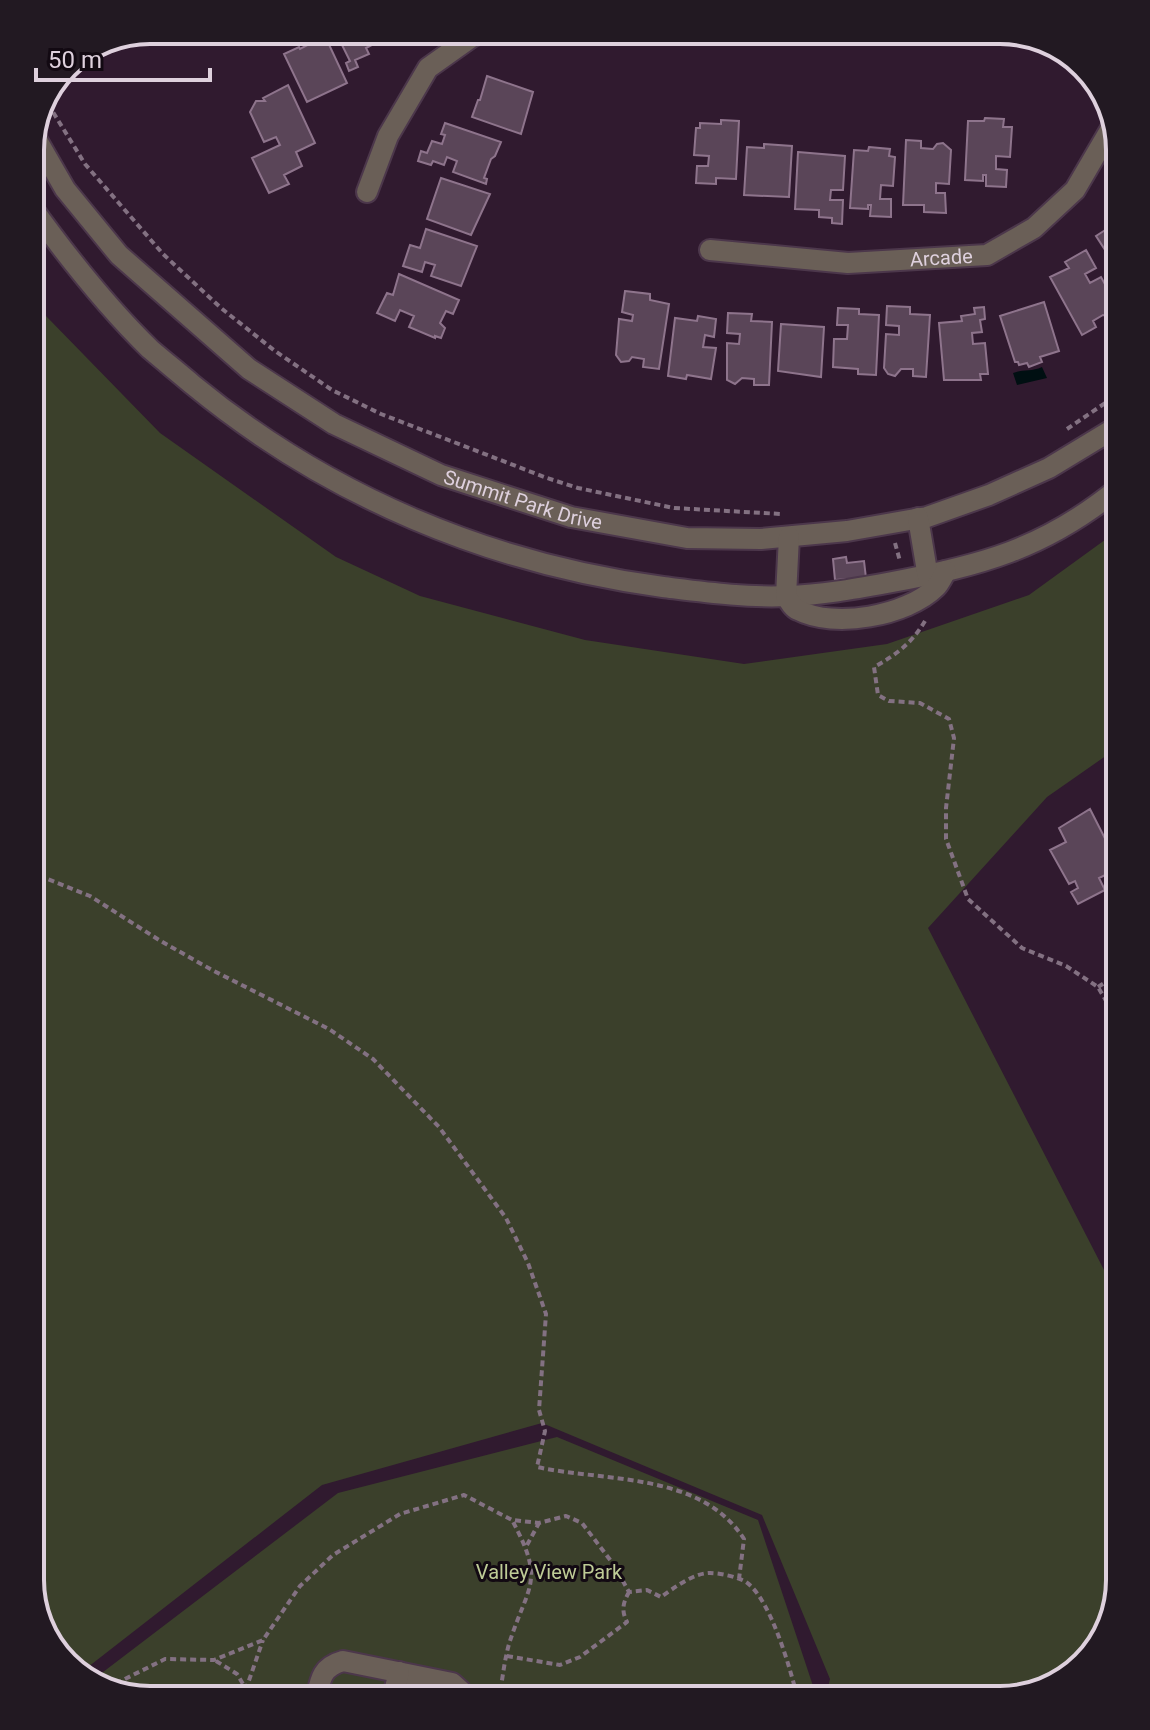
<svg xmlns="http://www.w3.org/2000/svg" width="1150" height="1730" font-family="Roboto,sans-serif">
	<rect width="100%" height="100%" fill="#301a2f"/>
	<!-- green -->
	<path fill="#3b402b" d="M 30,291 L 46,316 L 160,433 L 336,557 L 420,596 L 585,640 L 744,664 L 887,644 L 1029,595 L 1120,529 L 1120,746 L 1047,797 L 928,928 L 1120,1301 L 1120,1580 L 1104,1640 L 1059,1684 L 1000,1700 L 825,1700 L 830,1679 L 762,1515 L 542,1423 L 322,1485 L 79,1674 L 46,1639 L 30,1580 Z
		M 557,1437 L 758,1520 L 814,1689 L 811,1700 L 143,1700 L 90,1682 L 338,1493 Z"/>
	<!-- water -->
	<path fill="#000f12" d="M 1042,367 L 1047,378 L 1017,385 L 1013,373 C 1023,369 1031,372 1042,367 Z"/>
	<!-- building -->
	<path fill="#5a4558" stroke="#8e748c" stroke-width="2" d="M 331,30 L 381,30 L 385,38 L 366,48 L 369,54 L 355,60 L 358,67 L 349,71 L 346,63 L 350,61 L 342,45 L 350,41 L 345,31 L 334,36 Z
		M 325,36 L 347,83 L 307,102 L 284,54 L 299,47 L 300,49 Z
		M 487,76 L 533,92 L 521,134 L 472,117 L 478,100 L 480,100 Z
		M 288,85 L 315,143 L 296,152 L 302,166 L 284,175 L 289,184 L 269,193 L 252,158 L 280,145 L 276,137 L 264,142 L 250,112 L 256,101 L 265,101 L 263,98 Z
		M 985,118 L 1004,119 L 1003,127 L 1012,127 L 1010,157 L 996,156 L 996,169 L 1007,170 L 1006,187 L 986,186 L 986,175 L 983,175 L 983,181 L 965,180 L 968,121 L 984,121 Z
		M 721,120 L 739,121 L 736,179 L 716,178 L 716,184 L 696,183 L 697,166 L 708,166 L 709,156 L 694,155 L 696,128 L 700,128 L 700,123 L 721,124 Z
		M 445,123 L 501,142 L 495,156 L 491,159 L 484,178 L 487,179 L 486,184 L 453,172 L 457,161 L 447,157 L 444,165 L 433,161 L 431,165 L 418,161 L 421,151 L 427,153 L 432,141 L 442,144 L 445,135 L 441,134 Z
		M 906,140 L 921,141 L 921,148 L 933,149 L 937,144 L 943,143 L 951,150 L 949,184 L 936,183 L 936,193 L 945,193 L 946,213 L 924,212 L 924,205 L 903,205 Z
		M 764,144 L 792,146 L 789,197 L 744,195 L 747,147 L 764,148 Z
		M 869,147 L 890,149 L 889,156 L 895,157 L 893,186 L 881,185 L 880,199 L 891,199 L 891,217 L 870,216 L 871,205 L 868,205 L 868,209 L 850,208 L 854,150 L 868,151 Z
		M 798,152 L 845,156 L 843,190 L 831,190 L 830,200 L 843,200 L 842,224 L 832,223 L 832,218 L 819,217 L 819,210 L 795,209 Z
		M 441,178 L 490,194 L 471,235 L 427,219 Z
		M 1120,213 L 1120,273 L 1096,236 L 1113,225 L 1110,220 Z
		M 426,229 L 477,246 L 461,286 L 431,276 L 435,265 L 425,262 L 422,272 L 403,266 L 410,245 L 420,248 Z
		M 1086,250 L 1096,268 L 1085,274 L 1090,283 L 1101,277 L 1117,306 L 1112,317 L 1103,315 L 1093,321 L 1096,327 L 1082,335 L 1050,277 L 1069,268 L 1065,262 Z
		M 399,274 L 459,300 L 453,314 L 446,311 L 440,323 L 445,328 L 441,338 L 435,336 L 435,338 L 409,327 L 414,316 L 400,310 L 395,321 L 377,313 L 387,293 L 393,295 Z
		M 625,291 L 650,294 L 650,300 L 669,304 L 659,369 L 643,367 L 644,359 L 632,357 L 629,361 L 621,362 L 616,355 L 619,319 L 632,321 L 633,315 L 622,312 Z
		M 1044,302 L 1059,351 L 1040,357 L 1042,362 L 1029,367 L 1027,363 L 1019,365 L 1018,362 L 1015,362 L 1000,316 Z
		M 887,306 L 910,307 L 910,314 L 930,315 L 926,377 L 913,376 L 913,369 L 901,369 L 895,376 L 888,374 L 884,368 L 886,334 L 899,335 L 899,326 L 886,325 Z
		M 984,307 L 985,319 L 980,320 L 982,332 L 972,333 L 973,344 L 985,343 L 988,374 L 980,374 L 981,380 L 944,380 L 939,323 L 962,321 L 961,316 L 975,314 L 974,308 Z
		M 838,308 L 859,309 L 859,314 L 879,315 L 876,375 L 858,374 L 858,369 L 833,367 L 834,339 L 847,339 L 848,325 L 837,325 Z
		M 728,313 L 752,314 L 751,321 L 772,322 L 769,385 L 754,385 L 754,379 L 742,378 L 735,384 L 727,380 L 727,343 L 739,344 L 740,334 L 727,333 Z
		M 698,316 L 716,319 L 714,337 L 705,335 L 703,347 L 716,348 L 711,379 L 687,375 L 686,379 L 668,376 L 675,318 L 697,321 Z
		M 781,324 L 824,327 L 821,377 L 778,371 Z
		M 846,557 L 847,563 L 864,561 L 866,578 L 835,580 L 833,559 Z
		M 1120,798 L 1120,830 L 1109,803 Z
		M 1090,809 L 1120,868 L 1099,878 L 1105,890 L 1078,904 L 1071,892 L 1078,888 L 1075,881 L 1069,884 L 1050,850 L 1066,842 L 1059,828 Z
		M 525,1691 L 564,1699 L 564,1700 L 516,1700 L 517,1698 L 523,1699 Z"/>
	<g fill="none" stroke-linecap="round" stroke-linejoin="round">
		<!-- minor casing -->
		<g stroke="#4c374b" stroke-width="24">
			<g id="minor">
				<path id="s1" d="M 34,135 L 65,189 L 119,255 L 249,369 L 334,424 L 441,475 L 571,517 L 687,538 L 761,539 L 847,531 L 927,517 L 989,495 L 1049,468 L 1120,425"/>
				<path d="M 367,192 L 388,136 L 428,68 L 473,36 L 489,30"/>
				<path d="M 30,205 C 66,255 106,306 150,349 C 164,361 179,373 193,385 C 328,496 490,564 663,587 C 704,592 747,598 788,596 C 821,595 854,589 887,583 C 980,566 1045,549 1120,487"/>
				<path id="s2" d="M 710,250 L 848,263 L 987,255 L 1034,228 L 1075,190 L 1113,125"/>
				<path d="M 918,518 L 928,577"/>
				<path d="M 789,537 L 786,596 C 789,601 793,608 798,610 C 834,629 907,616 936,587 C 940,583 943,576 946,571"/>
				<path d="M 316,1700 C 320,1680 321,1667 343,1661 L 452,1683 L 461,1691 L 463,1700"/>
				<path d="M 392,1700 L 399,1672"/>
			</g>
		</g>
		<!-- path -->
		<path stroke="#837182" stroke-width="4" stroke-dasharray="6 4" stroke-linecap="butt" d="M 48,104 L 85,164 L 163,254 L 221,308 L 275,351 L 332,390 L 381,414 L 547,478 L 578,488 L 674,508 L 781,514
			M 1067,429 L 1120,393
			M 895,543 L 900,561
			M 925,621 C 912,643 896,655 874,667 L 878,695 L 889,701 L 920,703 L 949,719 L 954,738 L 946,808 L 946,839 L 968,899 L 1022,948 L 1066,966 L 1098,987 L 1116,1018 L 1112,1055 L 1120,1096
			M 30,872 L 90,896 L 159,940 L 212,970 L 329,1029 L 373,1059 L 439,1127 L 506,1218 L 528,1263 L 546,1314 L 539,1410 L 545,1431 L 537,1467 C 606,1482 701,1472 744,1539 L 739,1579
			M 1098,987 L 1120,973
			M 527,1545 L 539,1523
			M 507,1656 L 560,1665 L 580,1657 L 627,1622 C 621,1610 623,1603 629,1592
			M 216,1661 L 237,1674 L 246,1689
			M 107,1688 L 165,1659 L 214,1660 L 263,1640 L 300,1586 L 333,1555 L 400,1514 L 464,1495 L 512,1520 L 539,1523 L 566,1516 L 582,1523 L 614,1565 L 629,1592 L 647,1590 L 661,1597 C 674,1588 693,1573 710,1573 C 720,1573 738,1577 746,1582 C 771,1599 791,1671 798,1700
			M 246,1700 L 246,1689 L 263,1640
			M 499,1700 C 502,1682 504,1662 509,1644 C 528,1584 546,1583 512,1520"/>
		<!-- minor -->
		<use href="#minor" stroke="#6a5f57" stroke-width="20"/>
	</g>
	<g text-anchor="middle" stroke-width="6" stroke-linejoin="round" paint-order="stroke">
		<!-- street labels -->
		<g font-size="20" fill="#ded0dd" stroke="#120912">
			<text dy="7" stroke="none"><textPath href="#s2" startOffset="232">Arcade</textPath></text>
			<text dy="7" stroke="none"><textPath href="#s1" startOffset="626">Summit Park Drive</textPath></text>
		</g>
		<!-- park labels -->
		<g font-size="20" fill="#becb96" stroke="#120912">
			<text x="549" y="1579">Valley View Park</text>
		</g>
	</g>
	<!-- crop -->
	<path d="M0 0H1150V1730H0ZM150 44H1000A106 106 0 0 1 1106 150V1580A106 106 0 0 1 1000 1686H150A106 106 0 0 1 44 1580V150A106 106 0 0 1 150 44Z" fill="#221922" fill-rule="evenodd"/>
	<path fill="none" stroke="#ded0dd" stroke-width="4" d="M150 44H1000A106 106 0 0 1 1106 150V1580A106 106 0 0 1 1000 1686H150A106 106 0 0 1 44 1580V150A106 106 0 0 1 150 44Z"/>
	<!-- scale -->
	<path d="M36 68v12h174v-12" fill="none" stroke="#ded0dd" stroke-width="4"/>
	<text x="48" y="68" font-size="24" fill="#ded0dd" stroke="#120912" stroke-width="6" paint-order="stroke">50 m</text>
</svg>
